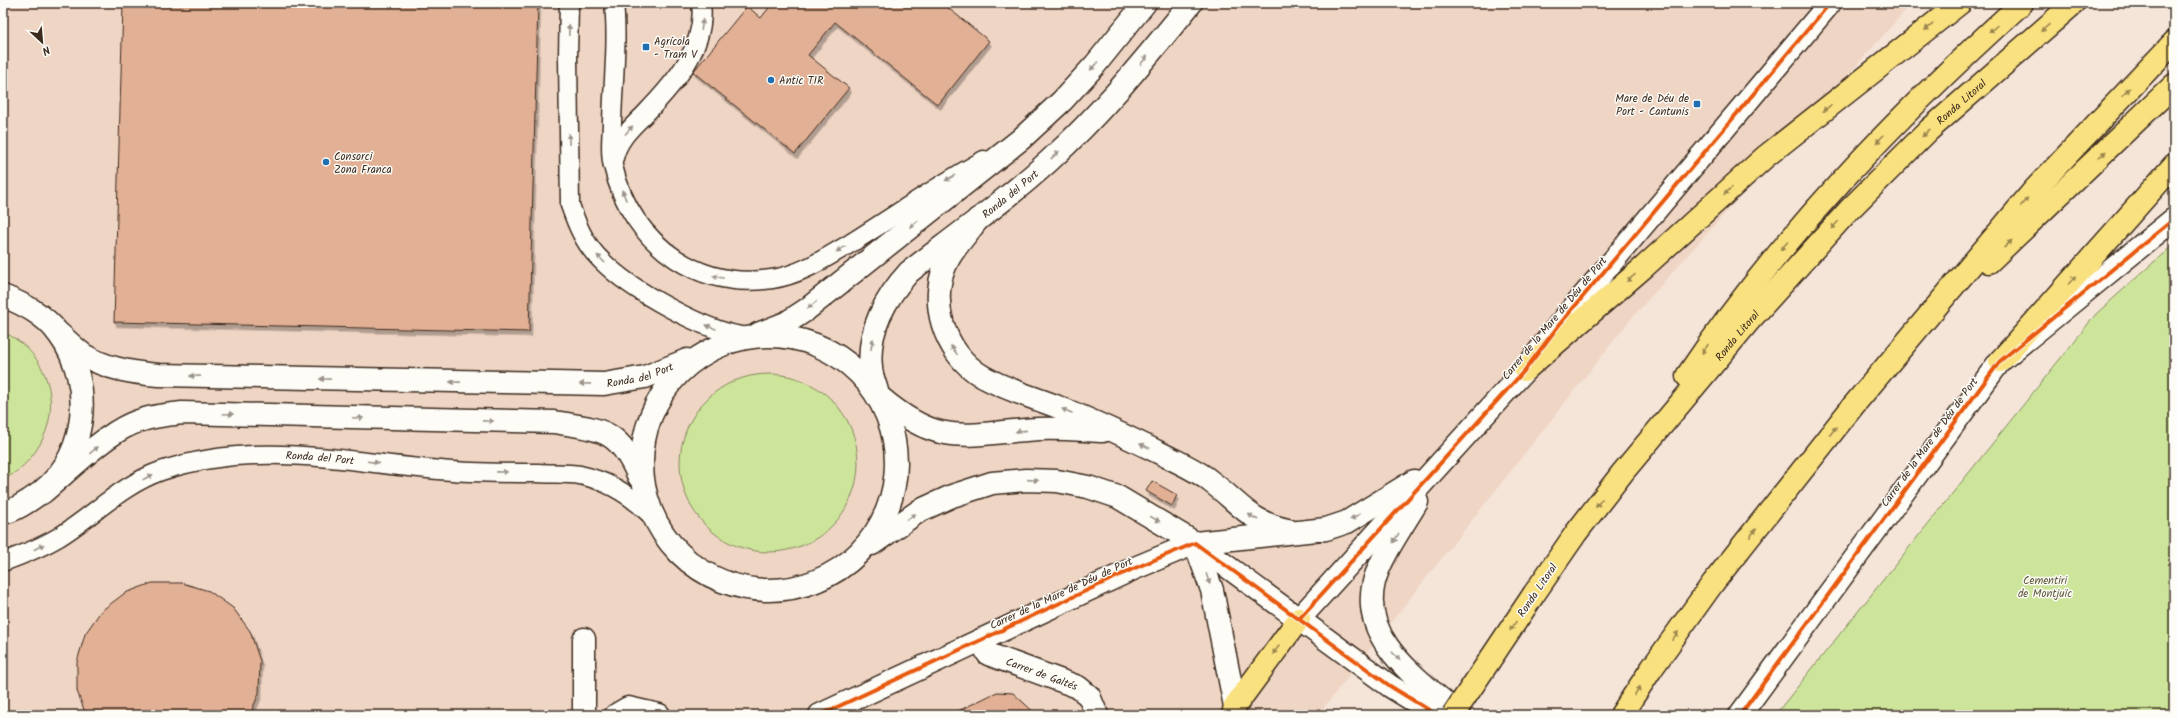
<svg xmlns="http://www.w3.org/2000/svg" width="2177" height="718" font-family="Kalam,sans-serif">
	<defs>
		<filter id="shadow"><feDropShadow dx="2.5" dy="4.5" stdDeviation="0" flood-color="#0004"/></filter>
	</defs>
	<rect width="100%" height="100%" fill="#f5e5d9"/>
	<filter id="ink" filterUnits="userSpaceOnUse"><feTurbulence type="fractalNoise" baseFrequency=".025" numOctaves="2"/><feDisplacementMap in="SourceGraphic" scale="8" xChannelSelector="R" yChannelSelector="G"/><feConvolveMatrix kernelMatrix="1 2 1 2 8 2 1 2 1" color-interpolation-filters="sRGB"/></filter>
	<g filter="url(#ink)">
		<!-- built -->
		<path fill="#efd5c4" d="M 3,3 L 1912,3 L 1631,319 L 1318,715 L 3,715 Z"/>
		<!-- green -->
		<path fill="#cce59b" stroke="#84885c" d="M 2174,244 L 2174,715 L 1775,715 L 2096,314 Z
			M 3,332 C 50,353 65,410 35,452 C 28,462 15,475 3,479 Z
			M680 463a89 89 0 1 1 178 0a89 89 0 1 1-178 0Z"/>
		<!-- building -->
		<path fill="#e2b094" stroke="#3b2a1e" filter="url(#shadow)" d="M 123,3 L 538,3 L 529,332 L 114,322 Z
			M 769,3 L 942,3 L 989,41 L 938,105 L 835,22 L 808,55 L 849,88 L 795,154 L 693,72 L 747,6 L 761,18 L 771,5 Z
			M 1152,481 L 1177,495 L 1172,506 L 1146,491 Z
			M 152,583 L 182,583 L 209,591 L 233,608 L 250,631 L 260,661 L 259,693 L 250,715 L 86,715 L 77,691 L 77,662 L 85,634 L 101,611 L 125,593 Z
			M 997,692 L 1013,693 L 1037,715 L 950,715 Z"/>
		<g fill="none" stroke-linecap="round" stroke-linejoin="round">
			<!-- service casing -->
			<g stroke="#3b2a1e" stroke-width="21">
				<g id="service">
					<path d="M 569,3 L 568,57 L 570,205 C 577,225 585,245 601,260 C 630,290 707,333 748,337"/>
					<path d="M 614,3 C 618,42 613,83 612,122 C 612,136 609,152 613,166 C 622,204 643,237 676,259 C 705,278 738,284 772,279 C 801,275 827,257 851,243 C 896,215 938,185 984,160"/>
					<path d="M 614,158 C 618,139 632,127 645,114 C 674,84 707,47 701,3"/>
					<path id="s1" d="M 3,562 C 22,555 40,548 57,538 C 92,517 121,485 161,471 C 259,438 353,464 452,471 C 481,473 510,473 538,473 C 552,474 567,473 580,475 C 608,481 631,495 651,515"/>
				</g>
			</g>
			<!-- minor casing -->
			<g stroke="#3b2a1e" stroke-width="25">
				<g id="minor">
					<path d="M 978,219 C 969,232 957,244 949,258 C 926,298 944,354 982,376 C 1006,390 1033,397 1058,407 C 1096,422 1132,439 1168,457 C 1182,464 1198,471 1210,481 C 1239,502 1250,523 1288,530"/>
					<path d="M 3,296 C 23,304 44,314 58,333 C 97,385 88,465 30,500 C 21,506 13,511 3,513"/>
					<path id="s2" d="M 57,332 C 66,339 74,348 84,355 C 106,369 134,373 159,375 L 604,384 L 645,377 L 687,360"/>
					<path d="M 758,334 L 786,323 L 806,310 L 1021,139 L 1062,101 L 1095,65 L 1145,3"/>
					<circle cx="769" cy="463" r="127"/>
					<path id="s3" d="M 877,391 C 875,383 871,375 871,367 C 867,331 886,297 909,272 C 956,236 1005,201 1049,161 C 1102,113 1146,58 1191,3"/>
					<path d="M 881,398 C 942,450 967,433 1039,429 C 1060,428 1082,430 1103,431"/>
					<path d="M 42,493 C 66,473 103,436 131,424 C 147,417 164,415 182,413 L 554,422 C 602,430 618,428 639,477"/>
					<path d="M 1417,502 C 1404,524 1380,558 1374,582 C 1359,642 1421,680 1459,715"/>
					<path d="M 1195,543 L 1212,590 L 1235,706"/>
					<path d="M 872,544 L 919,511 L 952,496 L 992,483 L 1026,480 L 1057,481 L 1088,487 L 1118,497 L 1195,543 L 1390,686 L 1437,715"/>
					<path d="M 1299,619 L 1525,370 L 1559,325 L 1830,3"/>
					<path id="s4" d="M 981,640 L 988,654 L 1078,687 L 1089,696 L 1097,715"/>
					<path d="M 584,715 L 584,639"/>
					<path d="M 616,715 L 628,708 L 659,715"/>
					<path d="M 820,715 L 1135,568 L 1195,543 L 1326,529 L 1347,522 L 1414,481"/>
					<path d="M 1740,715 L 2000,361 L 2174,219"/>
				</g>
			</g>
			<!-- trunk casing -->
			<g stroke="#3b2a1e" stroke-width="25">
				<g id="trunk">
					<path d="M 1989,262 L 2174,85"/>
					<path d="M 2000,361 L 2174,165"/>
					<path d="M 1525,370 L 1644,267 L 1765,157 L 1960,3"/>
					<path d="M 1687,376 C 1780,237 1898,115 2022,3"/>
					<path id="s5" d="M 1534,594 L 1576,533 L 1623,472 L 1749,321 L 1849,210 L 1929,130 L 2074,3"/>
					<path d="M 1233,715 L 1235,706 L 1299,619"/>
					<path d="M 1621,715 L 1652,668 L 1713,583 L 1853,406 L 2034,190 L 2174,42"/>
				</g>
			</g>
			<!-- service -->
			<use href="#service" stroke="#fdfcf7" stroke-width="18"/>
			<!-- minor -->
			<use href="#minor" stroke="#fdfcf7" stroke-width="22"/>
			<!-- trunk -->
			<use href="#trunk" stroke="#fae180" stroke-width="22"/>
			<!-- trunk-bridge casing -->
			<g stroke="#3b2a1e" stroke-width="25" stroke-linecap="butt">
				<path id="trunk-bridge" d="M 1453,715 L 1534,594"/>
			</g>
			<!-- trunk-bridge -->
			<use href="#trunk-bridge" stroke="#fae180" stroke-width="22"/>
			<!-- cycleway casing -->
			<g stroke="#fdfcf7" stroke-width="6">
				<path id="cycleway" d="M 1299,619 L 1525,370 L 1559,325 L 1830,3
					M 820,715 L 1135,568 L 1195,543 L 1390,686 L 1437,715
					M 1740,715 L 2000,361 L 2174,219"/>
			</g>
			<!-- cycleway -->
			<use href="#cycleway" stroke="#e8590c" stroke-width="4"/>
		</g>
		<!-- one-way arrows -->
		<defs><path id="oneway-solid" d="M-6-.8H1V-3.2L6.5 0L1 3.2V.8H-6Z"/></defs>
		<g fill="#9c938a">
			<use href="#oneway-solid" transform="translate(702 25) rotate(-82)"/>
			<use href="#oneway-solid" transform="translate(569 30) rotate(-88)"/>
			<use href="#oneway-solid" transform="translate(1144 60) rotate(-51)"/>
			<use href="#oneway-solid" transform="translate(1094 66) rotate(131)"/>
			<use href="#oneway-solid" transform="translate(629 130) rotate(-48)"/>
			<use href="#oneway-solid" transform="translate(569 139) rotate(-91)"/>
			<use href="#oneway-solid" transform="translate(1055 155) rotate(-44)"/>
			<use href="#oneway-solid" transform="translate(950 178) rotate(149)"/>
			<use href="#oneway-solid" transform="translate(624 195) rotate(-111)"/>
			<use href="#oneway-solid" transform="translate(914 224) rotate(141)"/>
			<use href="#oneway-solid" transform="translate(841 249) rotate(149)"/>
			<use href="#oneway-solid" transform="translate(601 259) rotate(-135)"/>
			<use href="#oneway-solid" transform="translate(718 277) rotate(-168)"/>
			<use href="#oneway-solid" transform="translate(812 305) rotate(141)"/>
			<use href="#oneway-solid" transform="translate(711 327) rotate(-158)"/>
			<use href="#oneway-solid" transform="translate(872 344) rotate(-78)"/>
			<use href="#oneway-solid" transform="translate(954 350) rotate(-125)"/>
			<use href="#oneway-solid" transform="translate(195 376) rotate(-179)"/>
			<use href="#oneway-solid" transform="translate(325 379) rotate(-179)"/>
			<use href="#oneway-solid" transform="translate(455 382) rotate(-179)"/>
			<use href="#oneway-solid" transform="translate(585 384) rotate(179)"/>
			<use href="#oneway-solid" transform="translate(1067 411) rotate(-157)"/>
			<use href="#oneway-solid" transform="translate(228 414) rotate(2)"/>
			<use href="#oneway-solid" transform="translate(358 418) rotate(2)"/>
			<use href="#oneway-solid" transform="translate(488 421) rotate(1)"/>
			<use href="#oneway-solid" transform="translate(1021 431) rotate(174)"/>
			<use href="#oneway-solid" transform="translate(1145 446) rotate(-154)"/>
			<use href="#oneway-solid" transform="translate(94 450) rotate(-39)"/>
			<use href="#oneway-solid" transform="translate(373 462) rotate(7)"/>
			<use href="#oneway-solid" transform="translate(502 472) rotate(1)"/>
			<use href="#oneway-solid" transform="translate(148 477) rotate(-28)"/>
			<use href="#oneway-solid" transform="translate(1033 480) rotate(4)"/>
			<use href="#oneway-solid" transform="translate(911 517) rotate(-35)"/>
			<use href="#oneway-solid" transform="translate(1253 517) rotate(-150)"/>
			<use href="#oneway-solid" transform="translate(1355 517) rotate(149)"/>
			<use href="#oneway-solid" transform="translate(1155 519) rotate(29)"/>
			<use href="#oneway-solid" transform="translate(1396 538) rotate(120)"/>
			<use href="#oneway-solid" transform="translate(39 547) rotate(-28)"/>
			<use href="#oneway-solid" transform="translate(1208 579) rotate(71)"/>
			<use href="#oneway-solid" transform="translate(1396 656) rotate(46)"/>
		</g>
		<g fill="#9a864f">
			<use href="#oneway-solid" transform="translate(1929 27) rotate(142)"/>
			<use href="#oneway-solid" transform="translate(2045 28) rotate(140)"/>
			<use href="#oneway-solid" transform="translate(1993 29) rotate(138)"/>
			<use href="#oneway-solid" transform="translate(2126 92) rotate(-47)"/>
			<use href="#oneway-solid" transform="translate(1827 108) rotate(142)"/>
			<use href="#oneway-solid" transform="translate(1926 133) rotate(136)"/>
			<use href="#oneway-solid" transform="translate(1880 139) rotate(133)"/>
			<use href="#oneway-solid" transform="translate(2102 155) rotate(-44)"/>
			<use href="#oneway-solid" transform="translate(1728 191) rotate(138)"/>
			<use href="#oneway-solid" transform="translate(2024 202) rotate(-50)"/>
			<use href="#oneway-solid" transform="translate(1835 225) rotate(132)"/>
			<use href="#oneway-solid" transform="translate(2008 244) rotate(-44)"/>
			<use href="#oneway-solid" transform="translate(1784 246) rotate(131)"/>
			<use href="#oneway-solid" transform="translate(1631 278) rotate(139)"/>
			<use href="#oneway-solid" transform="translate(2072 280) rotate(-48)"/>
			<use href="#oneway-solid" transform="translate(1705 349) rotate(124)"/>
			<use href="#oneway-solid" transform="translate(1833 431) rotate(-52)"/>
			<use href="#oneway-solid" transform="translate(1599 503) rotate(127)"/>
			<use href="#oneway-solid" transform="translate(1753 533) rotate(-52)"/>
			<use href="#oneway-solid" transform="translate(1513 626) rotate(124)"/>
			<use href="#oneway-solid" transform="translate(1675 636) rotate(-54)"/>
			<use href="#oneway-solid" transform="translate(1276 650) rotate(126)"/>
			<use href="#oneway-solid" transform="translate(1637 691) rotate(-57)"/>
		</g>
	</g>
	<!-- markers -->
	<g fill="#1f6fb2" stroke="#fdfcf7" stroke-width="1.5">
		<rect x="642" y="43" width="8" height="8" rx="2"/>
		<circle cx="771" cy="80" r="4"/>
		<rect x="1693" y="100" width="8" height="8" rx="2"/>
		<circle cx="326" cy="162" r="4"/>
	</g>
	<g text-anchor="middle" stroke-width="3" stroke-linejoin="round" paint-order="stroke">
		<!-- poi labels -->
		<g font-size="11" fill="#3b2a1e" stroke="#fdfcf7" text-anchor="start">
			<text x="654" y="45">Agrícola<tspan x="654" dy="13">- Tram V</tspan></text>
			<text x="779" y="84">Antic TIR</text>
			<text x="1689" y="102" text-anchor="end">Mare de Déu de<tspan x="1689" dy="13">Port - Cantunis</tspan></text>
			<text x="334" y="160">Consorci<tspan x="334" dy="13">Zona Franca</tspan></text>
		</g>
		<!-- street labels -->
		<g font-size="11" fill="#3b2a1e" stroke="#fdfcf7">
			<text dy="4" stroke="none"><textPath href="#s5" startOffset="653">Ronda Litoral</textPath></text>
			<text dy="4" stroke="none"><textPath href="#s3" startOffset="258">Ronda del Port</textPath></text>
			<text transform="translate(1554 318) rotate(-50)" y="4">Carrer de la Mare de Déu de Port</text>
			<text dy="4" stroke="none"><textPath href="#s5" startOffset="329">Ronda Litoral</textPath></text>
			<text dy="4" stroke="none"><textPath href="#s2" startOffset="596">Ronda del Port</textPath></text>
			<text transform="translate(1929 442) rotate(-54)" y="4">Carrer de la Mare de Déu de Port</text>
			<text dy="4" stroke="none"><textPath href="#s1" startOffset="344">Ronda del Port</textPath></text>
			<text transform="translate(1537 590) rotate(-56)" y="4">Ronda Litoral</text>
			<text transform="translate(1061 593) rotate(-25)" y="4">Carrer de la Mare de Déu de Port</text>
			<text dy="4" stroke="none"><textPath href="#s4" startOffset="73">Carrer de Galtés</textPath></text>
		</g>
		<!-- park labels -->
		<g font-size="11" fill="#5f593d" stroke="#fdfcf7">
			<text x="2045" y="584">Cementiri<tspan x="2045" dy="13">de Montjuïc</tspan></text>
		</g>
	</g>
	<!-- margin -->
	<rect width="2177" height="718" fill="none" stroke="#fdfcf7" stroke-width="16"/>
	<rect x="8" y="8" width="2161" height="702" fill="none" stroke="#3b2a1e" stroke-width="1.5" filter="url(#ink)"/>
	<!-- north arrow -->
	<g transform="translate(42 42) rotate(154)" stroke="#fdfcf7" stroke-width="3" paint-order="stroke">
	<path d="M0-3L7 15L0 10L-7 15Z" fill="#3b2a1e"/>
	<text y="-6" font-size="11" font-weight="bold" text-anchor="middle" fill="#3b2a1e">N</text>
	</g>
</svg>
